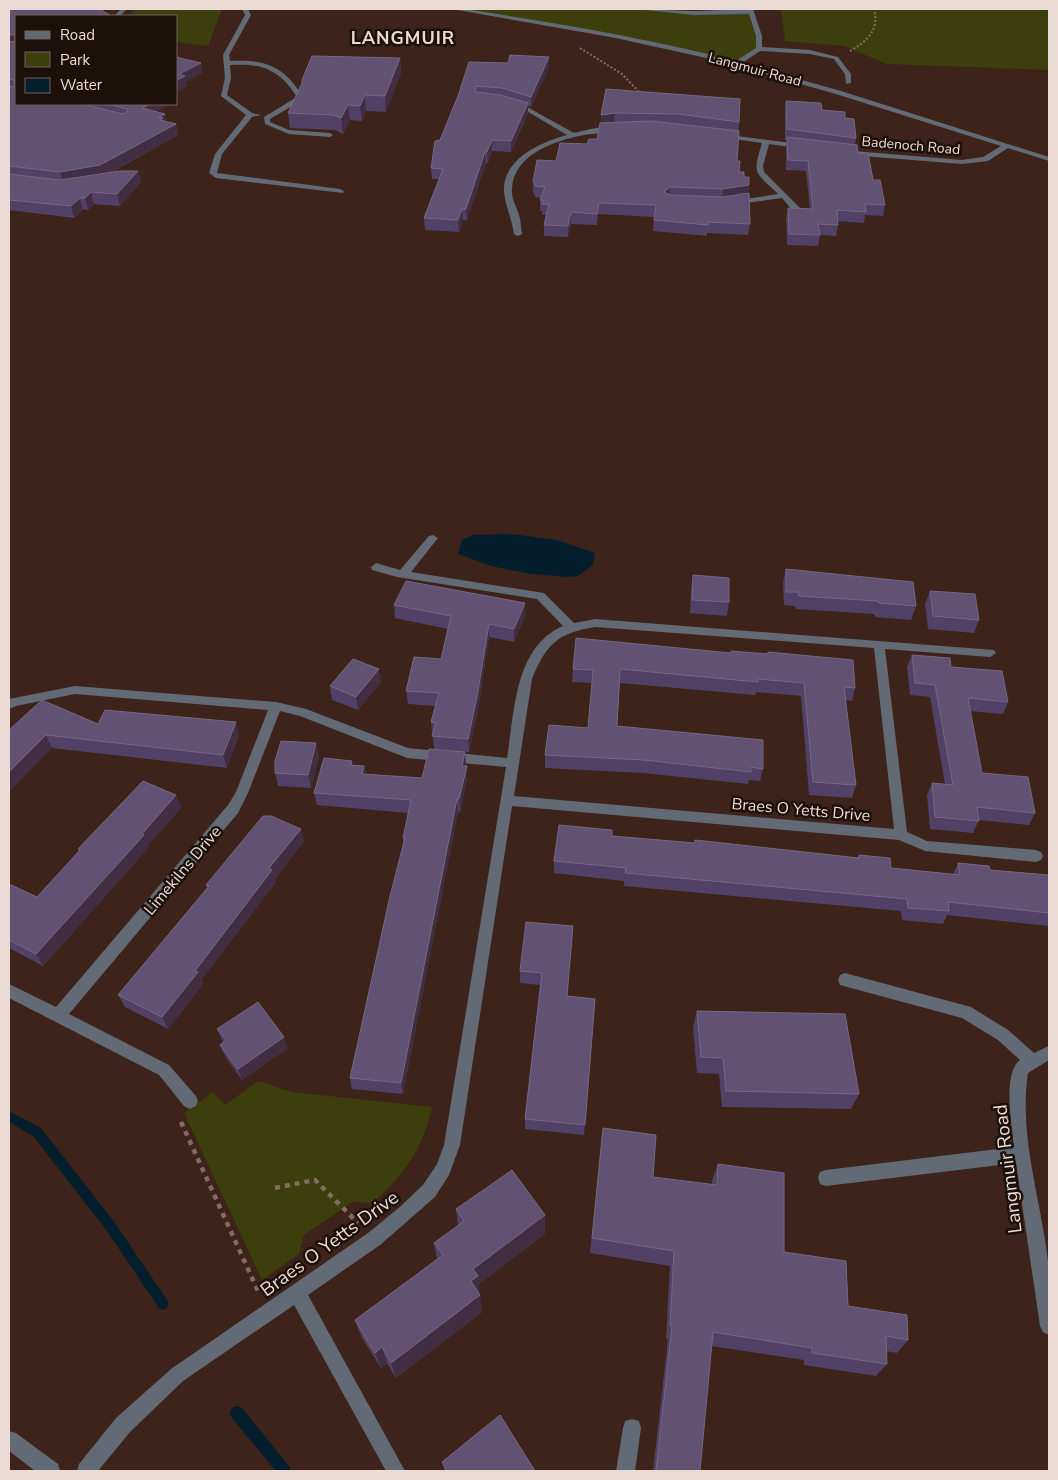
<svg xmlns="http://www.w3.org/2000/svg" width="1058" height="1480" font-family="'Nunito Sans',sans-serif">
	<rect width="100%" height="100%" fill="#3d2319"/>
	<!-- green -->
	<path fill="#3c3e0c" d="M 135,9 L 222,9 L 208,46 L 176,42 L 176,16 L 128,16 Z
		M 455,9 L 638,9 L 694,13 L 751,12 L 759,49 L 736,64 L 534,21 Z
		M 781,9 L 1046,9 L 1049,13 L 1049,70 L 887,64 L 844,46 L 785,41 Z
		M 258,1081 L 292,1092 L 432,1107 C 423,1149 404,1175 372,1204 L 354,1201 L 304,1235 L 299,1254 L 262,1280 L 184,1113 L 213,1092 L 225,1105 Z"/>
	<!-- water -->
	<path fill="#051e2d" d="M 511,534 L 557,540 L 595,553 L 593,565 L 578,576 L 566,577 L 526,573 L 491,566 L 458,554 L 462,540 L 473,535 Z"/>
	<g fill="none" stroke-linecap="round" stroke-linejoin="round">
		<!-- stream -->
		<path fill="#051e2d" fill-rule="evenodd" d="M 9,1111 L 41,1128 L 115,1223 L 167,1300 L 169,1304 L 167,1308 L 163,1310 L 159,1308 L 107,1231 L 33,1136 L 9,1122 Z
			M 237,1406 L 242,1408 L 289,1466 L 291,1471 L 276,1471 L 232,1418 L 230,1413 L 232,1408 Z"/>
		<!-- path-far1 -->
		<path stroke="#826c63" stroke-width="2" stroke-dasharray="2 2" stroke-linecap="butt" d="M 580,48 L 622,74 L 642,95
			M 850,51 C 867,42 880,29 874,9"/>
		<!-- path -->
		<path stroke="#826c63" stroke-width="4.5" stroke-dasharray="5 5" stroke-linecap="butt" d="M 181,1122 L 258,1291
			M 275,1188 L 315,1180 L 358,1223"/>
		<!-- minor -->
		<path fill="#626a75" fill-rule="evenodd" d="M 121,9 L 127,9 L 120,16 L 114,16 Z
			M 242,9 L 248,9 L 251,15 L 229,55 L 230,61 C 265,59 284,66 303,97 L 299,102 L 270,119 L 270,122 L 289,130 L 330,133 L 333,135 L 330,137 L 289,134 L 265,124 L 264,117 L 297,97 C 279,69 261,63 230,65 L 231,78 L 227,95 L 252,113 L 261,115 L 252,117 L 222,154 L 217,173 L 340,189 L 344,191 L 343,193 L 216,178 L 209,173 L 215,154 L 246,115 L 221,96 L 225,78 L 223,55 L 245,15 Z
			M 452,9 L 465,9 C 556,23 647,38 736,61 L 756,48 L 756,36 L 749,14 L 694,15 L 635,9 L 694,11 L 753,9 L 762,36 L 762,47 L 810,50 L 838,57 L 851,74 L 851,83 L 846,84 L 845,74 L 834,59 L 810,54 L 760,51 L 742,63 L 841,91 L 1049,157 L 1049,161 L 1008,148 L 988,161 L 962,164 L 850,155 L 849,153 L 853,151 L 962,160 L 983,157 L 1001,146 L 836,94 L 711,59 L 616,38 Z
			M 511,102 L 529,108 L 574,133 C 585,131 609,123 618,129 C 610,134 595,133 584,135 C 557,140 513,154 512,189 C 511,198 516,206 519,215 C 521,221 521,228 522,234 L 518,236 L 514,234 C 512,219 505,205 504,192 C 502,159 541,142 567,135 L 525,110 L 509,105 L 508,104 Z
			M 722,134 L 807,145 L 808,147 L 804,149 L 769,144 L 763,166 L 764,172 L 800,208 L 800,212 L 794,212 L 782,198 L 731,205 L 731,201 L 734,201 L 778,194 C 755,171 752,176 762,143 L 720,137 L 719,136 Z
			M 433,535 L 438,538 L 411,572 L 544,593 L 574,623 L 595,619 L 994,650 L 996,653 L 990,657 L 885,649 L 907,832 L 927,841 L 1036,850 L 1041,852 L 1043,856 L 1041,860 L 1036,862 L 925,851 L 899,840 L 512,806 L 460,1145 L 449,1175 L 435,1197 L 380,1245 L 308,1295 L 405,1471 L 386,1471 L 294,1305 L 183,1381 L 130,1432 L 98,1471 L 77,1471 L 79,1464 L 116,1418 L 171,1369 L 368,1233 L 401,1206 L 423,1185 L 437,1164 L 444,1145 L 506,767 L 407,758 L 300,716 L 280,711 L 248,793 L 238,813 L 69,1014 L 169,1065 L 196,1096 L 198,1101 L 196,1106 L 190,1109 L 184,1106 L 159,1075 L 9,998 L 9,984 L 56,1007 L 228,805 L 236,792 L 268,710 L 75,694 L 16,706 L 9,709 L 9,699 L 75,686 L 276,702 L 306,709 L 408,748 L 507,758 C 515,712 514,647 563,626 L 537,599 L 397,577 L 372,570 L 371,567 L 376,563 L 400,570 L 429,536 ZM 595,627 L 874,648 L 894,829 L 514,796 L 532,679 C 546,644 558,633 595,627 Z
			M 845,973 L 971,1007 L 1008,1030 L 1034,1053 L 1049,1046 L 1049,1060 L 1028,1073 C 1018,1138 1043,1205 1049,1270 C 1051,1291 1049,1313 1049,1335 L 1043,1332 L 1040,1326 L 1016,1163 L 826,1186 L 820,1184 L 818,1178 L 820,1172 L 826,1170 L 1014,1147 C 1012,1127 1002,1073 1020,1060 L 998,1040 L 962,1018 L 840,985 L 838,980 L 840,975 Z
			M 632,1419 L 639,1421 L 641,1428 L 635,1471 L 616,1471 L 623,1428 L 625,1421 Z
			M 9,1431 L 16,1433 L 58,1464 L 60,1471 L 35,1471 L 9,1451 Z"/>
	</g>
	<!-- wall -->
	<path fill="#514166" d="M 9,9 L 16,104 L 164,104 L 165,107 L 156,112 L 167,122 L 176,124 L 178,135 L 112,172 L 138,171 L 141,182 L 120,206 L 94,204 L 88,210 L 83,209 L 74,218 L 9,210 Z
		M 400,58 L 401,73 L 386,112 L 366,111 L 362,121 L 350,120 L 343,134 L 335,130 L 290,128 L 288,113 Z
		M 469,62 L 549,67 L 531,107 L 528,106 L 528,114 L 511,152 L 492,151 L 488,163 L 486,163 L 467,220 L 463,220 L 459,232 L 425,230 L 424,218 L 439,179 L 432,179 L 431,168 L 440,140 L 458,96 Z
		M 606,89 L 739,122 L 737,161 L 739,172 L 744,177 L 749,185 L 748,194 L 750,224 L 748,235 L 707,233 L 707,236 L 653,231 L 654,217 L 598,214 L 597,225 L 571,224 L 568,237 L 544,236 L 544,225 L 546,215 L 542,215 L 542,211 L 540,211 L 540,200 L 541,198 L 535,197 L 535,194 L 533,193 L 533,182 L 556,161 L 597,139 L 601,123 L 601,115 Z
		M 786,101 L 822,110 L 845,118 L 856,138 L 855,145 L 858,153 L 873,180 L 885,205 L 883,216 L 865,215 L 864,223 L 837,221 L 838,225 L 836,236 L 820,235 L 818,246 L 787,245 L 786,219 L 788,208 L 810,209 L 806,171 L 786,170 L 786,148 L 787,140 L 785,140 L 785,112 Z
		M 786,569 L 916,606 L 911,620 L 875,617 L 874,614 L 796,609 L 795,606 L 784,605 L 783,583 Z
		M 693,575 L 729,602 L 727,616 L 690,613 L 691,589 Z
		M 930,591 L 979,620 L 974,633 L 928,629 L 925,604 Z
		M 394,605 L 525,616 L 514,642 L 489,637 L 478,710 L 469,752 L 434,749 L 431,722 L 435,706 L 408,704 L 406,691 L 441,659 L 448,629 L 395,618 Z
		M 576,638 L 855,688 L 852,701 L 845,700 L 856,785 L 852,798 L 809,795 L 801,696 L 756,692 L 755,695 L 620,683 L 617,726 L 763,769 L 760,781 L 749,780 L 748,784 L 643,773 L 545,768 L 545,755 L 588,728 L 592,683 L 572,682 L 573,669 Z
		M 912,655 L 951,667 L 1008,702 L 1003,714 L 970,711 L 982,773 L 1035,813 L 1029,825 L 979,820 L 973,833 L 930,829 L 927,795 L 932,783 L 945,784 L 930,697 L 910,695 L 907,667 Z
		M 381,682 L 358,710 L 332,700 L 330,686 Z
		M 98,724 L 239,735 L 227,768 L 52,748 L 10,729 Z
		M 465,752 L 466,766 L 467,766 L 467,779 L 460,812 L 458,811 L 403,1094 L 352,1089 L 350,1078 L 403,845 L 403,838 L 408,813 L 317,805 L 314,793 L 353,765 L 364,766 L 366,774 L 422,778 Z
		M 319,757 L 311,788 L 278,786 L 275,773 Z
		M 176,795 L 181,808 L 148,845 L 149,847 L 43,966 L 9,948 L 9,884 L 37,897 L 79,851 L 78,849 Z
		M 612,836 L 695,843 L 695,840 L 858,858 L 859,855 L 891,868 L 953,874 L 958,863 L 990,870 L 1049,875 L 1049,926 L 947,915 L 943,924 L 902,920 L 901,911 L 624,886 L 624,881 L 554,873 L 554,861 Z
		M 304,841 L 275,879 L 276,882 L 201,980 L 203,984 L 168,1029 L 125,1007 L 118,995 L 207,888 L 206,885 Z
		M 572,938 L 567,996 L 595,999 L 584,1135 L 525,1129 L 525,1119 L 540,985 L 520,983 L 520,971 Z
		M 697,1011 L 859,1094 L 851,1109 L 722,1107 L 719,1074 L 697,1073 L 693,1028 Z
		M 217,1029 L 288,1048 L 242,1080 L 225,1056 L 220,1045 L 223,1042 Z
		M 603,1128 L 653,1177 L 712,1185 L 712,1180 L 718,1164 L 784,1252 L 848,1306 L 908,1340 L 897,1353 L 886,1351 L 887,1364 L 876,1376 L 804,1365 L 804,1360 L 711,1346 L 700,1471 L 653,1471 L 668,1339 L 666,1339 L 670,1266 L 590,1253 Z
		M 456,1209 L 545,1234 L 479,1284 L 479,1294 L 482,1312 L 396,1378 L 387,1363 L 381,1368 L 361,1336 L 355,1320 L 437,1259 L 434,1243 L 458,1226 Z
		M 442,1462 L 535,1471 L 445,1471 Z"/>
	<!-- shaded-wall -->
	<path fill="#422e42" d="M 14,34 L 16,42 L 9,47 L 9,36 Z
		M 549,57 L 549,67 L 531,107 L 531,97 Z
		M 400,58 L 401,73 L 386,112 L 385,96 Z
		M 201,63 L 203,73 L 186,82 L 187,86 L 176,93 L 176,82 L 179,74 Z
		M 365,95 L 366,111 L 362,121 L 360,106 Z
		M 528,103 L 528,114 L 511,152 L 511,141 Z
		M 150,104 L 164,104 L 165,107 L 144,119 L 142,108 Z
		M 348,105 L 350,120 L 343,134 L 341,118 Z
		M 615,113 L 614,124 L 601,126 L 601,115 Z
		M 165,114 L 167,125 L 162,131 L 159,117 Z
		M 176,124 L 178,135 L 103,176 L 63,183 L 60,172 Z
		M 492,140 L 492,151 L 488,163 L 487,152 Z
		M 485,152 L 486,163 L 467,220 L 466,209 Z
		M 138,171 L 141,182 L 120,206 L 117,194 Z
		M 749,185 L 748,196 L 722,200 L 723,189 Z
		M 670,187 L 669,198 L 664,192 Z
		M 91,192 L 94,204 L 88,210 L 85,198 Z
		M 80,198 L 83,209 L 74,218 L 71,206 Z
		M 462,209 L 463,220 L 459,232 L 458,220 Z
		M 571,212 L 571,224 L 568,237 L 568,226 Z
		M 525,603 L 525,616 L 514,642 L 514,629 Z
		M 489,624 L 489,637 L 478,710 L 469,752 L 468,739 Z
		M 379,669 L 381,682 L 358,710 L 356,697 Z
		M 236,722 L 239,735 L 227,768 L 223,755 Z
		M 46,735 L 52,748 L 9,792 L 9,772 Z
		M 316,743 L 319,757 L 311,788 L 308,775 Z
		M 465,752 L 466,765 L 463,779 L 462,766 Z
		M 364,766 L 366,779 L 362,774 Z
		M 467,766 L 467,779 L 460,812 L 459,799 Z
		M 176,795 L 181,808 L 148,845 L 149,847 L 43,966 L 36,954 Z
		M 457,799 L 458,811 L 403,1094 L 401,1083 Z
		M 301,829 L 304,841 L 275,879 L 276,882 L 201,980 L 203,984 L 168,1029 L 162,1017 L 195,971 L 269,868 Z
		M 284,1037 L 288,1048 L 242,1080 L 238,1069 Z
		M 545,1215 L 545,1234 L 479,1284 L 480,1293 L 473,1298 L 471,1281 L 473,1269 Z
		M 480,1295 L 482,1312 L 396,1378 L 391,1363 Z
		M 382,1347 L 387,1363 L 381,1368 L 375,1353 Z"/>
	<!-- building -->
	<path fill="#615172" stroke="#776781" d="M 9,9 L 99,9 L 112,16 L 16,16 L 16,104 L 82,104 L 123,114 L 128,111 L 127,109 L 108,104 L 150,104 L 142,108 L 165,114 L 159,117 L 163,118 L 160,120 L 176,124 L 100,165 L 60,172 L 9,166 L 9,86 L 14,87 L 14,80 L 9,79 L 9,42 L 15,41 L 14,34 L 9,36 Z
		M 510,55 L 549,57 L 531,97 L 502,88 L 475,86 L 476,92 L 500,95 L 528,103 L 511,141 L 492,140 L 487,152 L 485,152 L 466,209 L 462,209 L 458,220 L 424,218 L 443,169 L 431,168 L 435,141 L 440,140 L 458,96 L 469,62 L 508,63 Z
		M 312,56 L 400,58 L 385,96 L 365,95 L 360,106 L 348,105 L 341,118 L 333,115 L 288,113 L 302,83 L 302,80 Z
		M 176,57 L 201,63 L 179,74 L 185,76 L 176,81 Z
		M 606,89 L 740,99 L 739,122 L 678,114 L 615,113 L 601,115 Z
		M 786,101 L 821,103 L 822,110 L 845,112 L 845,118 L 854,119 L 856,138 L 787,129 Z
		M 651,121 L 739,131 L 737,161 L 740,161 L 739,172 L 744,172 L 744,177 L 749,177 L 749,185 L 723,189 L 670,187 L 664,192 L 670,195 L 723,197 L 749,193 L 750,224 L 708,222 L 708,225 L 654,220 L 656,205 L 599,203 L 597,214 L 571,212 L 568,226 L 544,225 L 549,204 L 542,204 L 544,200 L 540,200 L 545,187 L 535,186 L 535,183 L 533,182 L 537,160 L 556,161 L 560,143 L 587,144 L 589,139 L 597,139 L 600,123 Z
		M 787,137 L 857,145 L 858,153 L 868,153 L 873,180 L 880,180 L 885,205 L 865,204 L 866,212 L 837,210 L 838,225 L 818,224 L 820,235 L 789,234 L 788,208 L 813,209 L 808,161 L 788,160 Z
		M 120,171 L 138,171 L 117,194 L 91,192 L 85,198 L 80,198 L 71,206 L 9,200 L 9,174 L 60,180 Z
		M 786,569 L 913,582 L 916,606 L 879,603 L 878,601 L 799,596 L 798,592 L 786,592 Z
		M 693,575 L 729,578 L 729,602 L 692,600 Z
		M 406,581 L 525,603 L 514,629 L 489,624 L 477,697 L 468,739 L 432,736 L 436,723 L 431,722 L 439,693 L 406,691 L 414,657 L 441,659 L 451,616 L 394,605 Z
		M 930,591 L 975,594 L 979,620 L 933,616 Z
		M 576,638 L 731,653 L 731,651 L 768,654 L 768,652 L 853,660 L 855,688 L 844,687 L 856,785 L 813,782 L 804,683 L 758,679 L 758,682 L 620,669 L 617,726 L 763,740 L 763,769 L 751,767 L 751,772 L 644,760 L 545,755 L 549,725 L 588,728 L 593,670 L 573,669 Z
		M 912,655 L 950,658 L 951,667 L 1002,671 L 1008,702 L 968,698 L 982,773 L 1028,777 L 1035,813 L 977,807 L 979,821 L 935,817 L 932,783 L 953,785 L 935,685 L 915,683 Z
		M 353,659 L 379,669 L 356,697 L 330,686 Z
		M 42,700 L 98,724 L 105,710 L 236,722 L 223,755 L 46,735 L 9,772 L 9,729 L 10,729 Z
		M 281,741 L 316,743 L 308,775 L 275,773 L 275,761 Z
		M 429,749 L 465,752 L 462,766 L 467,766 L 459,799 L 457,799 L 401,1083 L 350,1078 L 390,896 L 405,838 L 403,838 L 411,800 L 314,793 L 324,758 L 352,761 L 351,765 L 364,766 L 362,774 L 422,778 Z
		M 143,781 L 176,795 L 142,834 L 144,835 L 36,954 L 9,940 L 9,884 L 37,897 L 80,850 L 78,849 Z
		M 263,816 L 271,816 L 301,829 L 269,868 L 272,870 L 195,971 L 198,972 L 162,1017 L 118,995 L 209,886 L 206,885 Z
		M 559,825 L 612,830 L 612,836 L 695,843 L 695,840 L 859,858 L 859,855 L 890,858 L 891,868 L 960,875 L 958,863 L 989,866 L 990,870 L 1049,875 L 1049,913 L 948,902 L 949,911 L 908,908 L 907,899 L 625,873 L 626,868 L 554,861 Z
		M 526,922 L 573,926 L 567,996 L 595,999 L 585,1125 L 525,1119 L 542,973 L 520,971 Z
		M 258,1002 L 284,1037 L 238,1069 L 220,1045 L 226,1040 L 217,1029 Z
		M 697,1011 L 845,1014 L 859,1094 L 726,1091 L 723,1058 L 701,1057 Z
		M 603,1128 L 656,1135 L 653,1177 L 717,1185 L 718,1164 L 784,1173 L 784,1252 L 846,1261 L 848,1306 L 907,1315 L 908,1340 L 886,1336 L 887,1364 L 812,1353 L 812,1348 L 713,1332 L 700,1471 L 656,1471 L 672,1326 L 670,1326 L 674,1251 L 592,1238 Z
		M 512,1170 L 545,1215 L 473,1269 L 478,1276 L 471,1281 L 480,1295 L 391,1363 L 382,1347 L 375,1353 L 355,1320 L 443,1255 L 434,1243 L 464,1221 L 456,1209 Z
		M 500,1415 L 535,1471 L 447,1471 L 442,1462 Z"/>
	<g text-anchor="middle" stroke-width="5" stroke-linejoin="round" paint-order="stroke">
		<!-- far-street labels -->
		<g font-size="14" fill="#ecdbd4" stroke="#1c100b">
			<text transform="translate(755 69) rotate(15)" y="5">Langmuir Road</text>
			<text transform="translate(911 145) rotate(5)" y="5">Badenoch Road</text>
		</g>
		<!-- street labels -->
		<g font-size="16" fill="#ecdbd4" stroke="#1c100b">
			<text transform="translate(801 809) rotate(5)" y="6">Braes O Yetts Drive</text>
			<text transform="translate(182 870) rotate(-50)" y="6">Limekilns Drive</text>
		</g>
		<!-- far-district labels -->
		<g font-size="18" font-weight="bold" letter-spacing="1" fill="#ecdbd4" stroke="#1c100b">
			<text x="403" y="44">LANGMUIR</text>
		</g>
		<!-- near-street labels -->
		<g font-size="19" fill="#ecdbd4" stroke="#1c100b">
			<text transform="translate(1007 1169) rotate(-97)" y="7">Langmuir Road</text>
			<text transform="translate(329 1243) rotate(-36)" y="7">Braes O Yetts Drive</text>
		</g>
	</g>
	<!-- border -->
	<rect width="1058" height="1480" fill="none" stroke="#ecdbd4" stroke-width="20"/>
	<!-- legend -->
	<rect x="15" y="15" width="162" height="90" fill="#1c100b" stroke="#6f615b"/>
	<rect x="25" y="31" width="25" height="8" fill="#626a75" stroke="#6f615b"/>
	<text x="60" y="40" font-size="15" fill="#ecdbd4">Road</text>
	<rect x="25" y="52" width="25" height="15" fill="#3c3e0c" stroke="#6f615b"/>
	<text x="60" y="65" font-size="15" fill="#ecdbd4">Park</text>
	<rect x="25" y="78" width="25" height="15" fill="#051e2d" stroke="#6f615b"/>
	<text x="60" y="90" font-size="15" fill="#ecdbd4">Water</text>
</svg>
